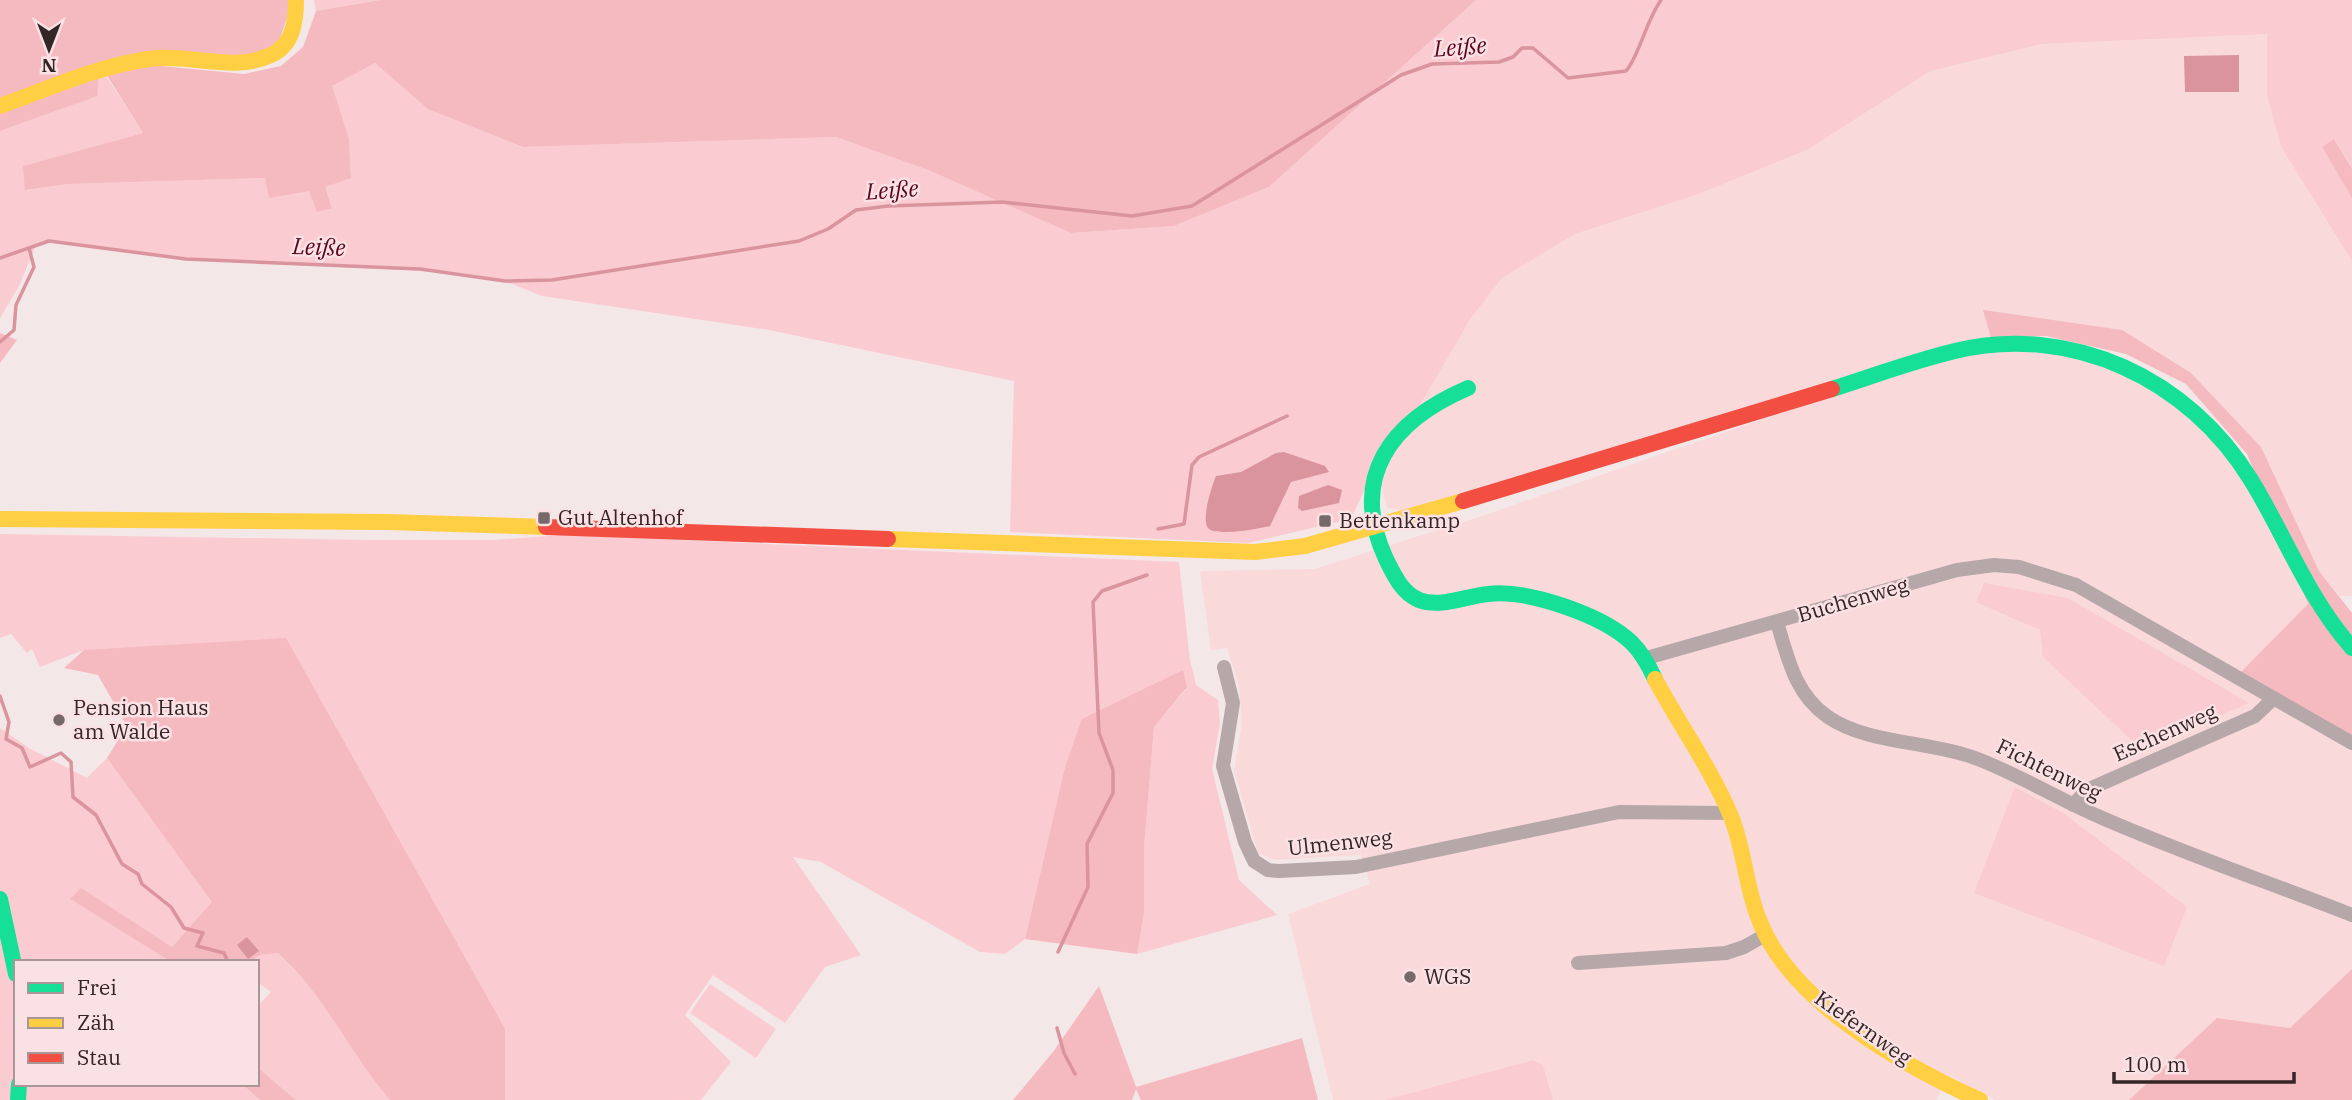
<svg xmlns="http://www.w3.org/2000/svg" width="2352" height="1100" font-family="'IBM Plex Serif',serif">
	<rect width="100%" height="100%" fill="#f4e7e8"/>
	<!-- built -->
	<path fill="#fad9db" d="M 2267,34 L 2267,95 L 2281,147 L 2352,261 L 2352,596 L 2340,596 L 2319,571 L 2261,447 L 2191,373 L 1984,311 L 1991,338 L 1403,510 L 1388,508 L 1383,495 L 1381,478 L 1389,458 L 1471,318 L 1502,278 L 1575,234 L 1699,194 L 1809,149 L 1930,71 L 2042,44 Z
		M 1996,348 L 2075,354 L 2143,380 L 2193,417 L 2235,466 L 2309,604 L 2352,738 L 2352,969 L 2290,1028 L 2217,1018 L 2129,1100 L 1995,1100 L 1950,1076 L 1936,1100 L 1553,1100 L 1543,1065 L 1533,1060 L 1384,1100 L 1333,1100 L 1288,914 L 1370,884 L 1361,855 L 1274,860 L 1258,853 L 1234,770 L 1242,723 L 1239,686 L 1227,648 L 1211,650 L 1200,571 L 1315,569 L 1485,515 L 1885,377 Z"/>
	<!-- green -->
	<path fill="#facbd0" d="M 314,0 L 380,0 L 316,11 Z
		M 1476,0 L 2352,0 L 2352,169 L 2335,140 L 2322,147 L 2352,198 L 2352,261 L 2281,147 L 2267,95 L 2267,34 L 2042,44 L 1930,71 L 1809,149 L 1699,194 L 1575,234 L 1502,278 L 1471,318 L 1389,458 L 1381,454 L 1351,519 L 1248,543 L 1010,532 L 1014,381 L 769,330 L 542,296 L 505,281 L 460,273 L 186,259 L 49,241 L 36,245 L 19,286 L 0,318 L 0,131 L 96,96 L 99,65 L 143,133 L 24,166 L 26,190 L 69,184 L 265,178 L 309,191 L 332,207 L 325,187 L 351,177 L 349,139 L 331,86 L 375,63 L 429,109 L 523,147 L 836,137 L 928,170 L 1071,233 L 1174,226 L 1269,187 Z
		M 0,534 L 370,540 L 494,540 L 563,535 L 1179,562 L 1190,660 L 1196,685 L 1218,700 L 1220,723 L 1212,769 L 1239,880 L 1277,915 L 1137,954 L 1144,913 L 1144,848 L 1154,727 L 1187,688 L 1065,767 L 1025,939 L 1005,954 L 980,952 L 821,862 L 793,857 L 861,955 L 825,967 L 785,1023 L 713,975 L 685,1015 L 731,1062 L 701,1100 L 505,1100 L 505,1029 L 84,650 L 40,667 L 32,649 L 27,653 L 11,634 L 0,638 Z
		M 1984,583 L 2068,598 L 2249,703 L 2141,749 L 2043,657 L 2040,630 L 1976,602 Z
		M 0,728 L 29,748 L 87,778 L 107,758 L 213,902 L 172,947 L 81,889 L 70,899 L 171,962 L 16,962 L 16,1084 L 242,1084 L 260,1100 L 0,1100 Z
		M 2015,787 L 2063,813 L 2187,907 L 2164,966 L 1974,893 Z
		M 278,953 C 324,994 350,1054 390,1100 L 296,1100 L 257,1067 L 257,1007 L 271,992 L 257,982 L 257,962 L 250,962 L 260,955 Z
		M 710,984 L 776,1029 L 756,1058 L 690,1013 Z
		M 1533,1060 L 1543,1065 L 1553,1100 L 1384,1100 Z"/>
	<!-- forest -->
	<path fill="#f5b9c0" d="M 0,0 L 293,0 L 277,47 L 253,55 L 99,65 L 97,96 L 0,131 Z
		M 380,0 L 1476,0 L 1269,187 L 1174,226 L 1071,233 L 928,170 L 836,137 L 523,147 L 428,109 L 375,63 L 332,86 L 349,139 L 351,178 L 325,187 L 332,208 L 317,212 L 309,191 L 269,198 L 265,178 L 69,184 L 25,190 L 23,166 L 143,133 L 106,74 L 151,65 L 244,74 L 281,66 L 303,47 L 316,11 Z
		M 2334,139 L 2352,169 L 2352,198 L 2322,147 Z
		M 1983,310 L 2122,330 L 2191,373 L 2261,447 L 2319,571 L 2352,613 L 2352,738 L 2241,672 L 2308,604 L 2247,454 L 2186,384 L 2126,354 L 2046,336 L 1991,338 Z
		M 0,333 L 17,340 L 0,363 Z
		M 286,638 L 505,1029 L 505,1100 L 390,1100 C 350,1054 324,994 278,953 L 260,955 L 250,962 L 171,962 L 70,899 L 81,888 L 172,947 L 212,902 L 107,758 L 127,726 L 98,675 L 64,668 L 84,650 Z
		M 1183,670 L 1187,687 L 1154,727 L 1144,848 L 1144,913 L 1137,954 L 1025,939 L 1065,767 L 1082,719 Z
		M 2352,969 L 2352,1100 L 2129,1100 L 2217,1018 L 2290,1028 Z
		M 1099,986 L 1136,1087 L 1302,1038 L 1318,1100 L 1141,1100 L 1136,1089 L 1132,1100 L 1013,1100 L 1053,1052 Z
		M 257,1067 L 296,1100 L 260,1100 L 242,1084 L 257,1084 Z"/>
	<!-- water -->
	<path fill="#da949e" d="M 2239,55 L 2239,92 L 2185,92 L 2184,56 Z
		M 1284,452 L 1325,466 L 1329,472 L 1291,482 L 1270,526 C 1258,529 1219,536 1209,529 C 1200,522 1212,485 1216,476 L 1241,472 L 1276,453 Z
		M 1328,485 L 1342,490 L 1339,503 L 1302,511 L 1298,508 L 1299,496 Z
		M 247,937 L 259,951 L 248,959 L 237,945 Z"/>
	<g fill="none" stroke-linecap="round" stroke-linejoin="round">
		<!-- stream -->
		<path stroke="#da949e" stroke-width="3.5" d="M 0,258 L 49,241 L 186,259 L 420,269 L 505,281 L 552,280 L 799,241 L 828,229 L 856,210 L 888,206 L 1002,202 L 1132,216 L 1192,206 L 1401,75 L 1432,64 L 1499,62 L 1513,57 L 1522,48 L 1533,48 L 1568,78 L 1626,71 C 1640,54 1645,23 1661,0
			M 0,342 L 14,330 L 16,305 L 34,267 L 29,248
			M 1158,529 L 1184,524 L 1192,465 L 1199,457 L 1287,416
			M 0,696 L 9,722 L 6,739 L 22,748 L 30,767 L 61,753 L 71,762 L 73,797 L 96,815 L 122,864 L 138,874 L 142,884 L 171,907 L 184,928 L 203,933 L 197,946 L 224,953 L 228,962
			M 1058,952 L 1088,887 L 1087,844 L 1113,793 L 1113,770 L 1099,733 L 1093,602 L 1102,591 L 1147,575
			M 1057,1028 L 1064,1053 L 1075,1074"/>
		<!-- street -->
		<path stroke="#b6a7a9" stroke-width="14" d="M 1777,622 C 1788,659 1795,694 1828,717 C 1867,744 1930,741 1975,758 C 2018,774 2058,799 2100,817 C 2182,853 2268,882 2352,915
			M 1643,659 L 1957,570 L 1994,565 L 2019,567 L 2076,585 L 2352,743
			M 1224,667 L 1233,703 L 1223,766 L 1245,842 L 1254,861 L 1268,870 L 1279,871 L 1356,867 L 1619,812 L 1729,813
			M 2073,805 L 2087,790 L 2255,716 L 2274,698
			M 1578,963 L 1726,953 L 1744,947 L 1765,935"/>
		<!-- fast -->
		<path stroke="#16e098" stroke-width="16" d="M 1468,388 C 1391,421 1348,477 1386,559 C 1394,575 1402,593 1419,600 C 1441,608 1466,596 1488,594 C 1527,589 1603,615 1632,643 C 1642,653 1649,666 1655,679
			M 1832,389 C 1873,376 1913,361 1955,351 C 2072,323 2189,379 2251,480 C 2286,537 2307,597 2352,648
			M 0,899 L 16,974
			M 18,1100 L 19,1084"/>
		<!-- slow -->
		<path stroke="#ffcf43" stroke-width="16" d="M 0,106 C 48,89 98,66 149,59 C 189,53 233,73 271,55 C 293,45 296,22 296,0
			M 0,519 L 387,522 L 546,527
			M 888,539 L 1255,552 L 1305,546 L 1463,501
			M 1655,679 C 1679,724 1710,767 1730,814 C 1745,849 1745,887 1760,922 C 1792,1003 1904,1066 1980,1100"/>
		<!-- jam -->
		<path stroke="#f24e42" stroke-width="16" d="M 1463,501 L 1832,389
			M 546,527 L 888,539"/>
	</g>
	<!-- markers -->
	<g fill="#77696a" stroke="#fae1e3" stroke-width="2.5">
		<rect x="537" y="511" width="14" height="14" rx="3.5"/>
		<rect x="1318" y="514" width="14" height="14" rx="3.5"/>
		<circle cx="59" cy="720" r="7"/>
		<circle cx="1410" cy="977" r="7"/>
	</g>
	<g text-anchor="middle" stroke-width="5" stroke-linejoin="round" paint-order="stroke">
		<!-- poi labels -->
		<g font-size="21" fill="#342526" stroke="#fae1e3" text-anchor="start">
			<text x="558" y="525">Gut Altenhof</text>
			<text x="1339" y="528">Bettenkamp</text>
			<text x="73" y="715">Pension Haus<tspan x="73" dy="24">am Walde</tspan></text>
			<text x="1424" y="984">WGS</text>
		</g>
		<!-- street labels -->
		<g font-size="21" fill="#342526" stroke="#fae1e3">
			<text transform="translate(1853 600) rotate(-16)" y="7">Buchenweg</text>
			<text transform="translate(2165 733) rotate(-24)" y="7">Eschenweg</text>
			<text transform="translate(2049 770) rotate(26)" y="7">Fichtenweg</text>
			<text transform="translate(1340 843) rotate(-6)" y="7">Ulmenweg</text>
			<text transform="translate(1863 1028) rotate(35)" y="7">Kiefernweg</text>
		</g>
		<!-- water labels -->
		<g font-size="23" font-style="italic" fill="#5c031f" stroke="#fae1e3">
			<text transform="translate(1460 47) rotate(-4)" y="8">Leiße</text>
			<text transform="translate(892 190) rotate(-4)" y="8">Leiße</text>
			<text transform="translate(319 247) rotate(2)" y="8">Leiße</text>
		</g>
	</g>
	<!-- legend -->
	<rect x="14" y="960" width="245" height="126" fill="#fae1e3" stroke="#ab9697" stroke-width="2"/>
	<rect x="28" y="983" width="35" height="10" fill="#16e098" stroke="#ab9697" stroke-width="2"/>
	<text x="77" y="995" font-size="21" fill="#342526">Frei</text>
	<rect x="28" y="1018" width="35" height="10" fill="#ffcf43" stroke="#ab9697" stroke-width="2"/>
	<text x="77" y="1030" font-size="21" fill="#342526">Zäh</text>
	<rect x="28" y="1053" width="35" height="10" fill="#f24e42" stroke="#ab9697" stroke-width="2"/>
	<text x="77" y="1065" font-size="21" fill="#342526">Stau</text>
	<!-- north arrow -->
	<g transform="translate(49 49) rotate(180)" stroke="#fae1e3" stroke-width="5" paint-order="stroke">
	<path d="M0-5L12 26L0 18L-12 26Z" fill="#342526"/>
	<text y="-10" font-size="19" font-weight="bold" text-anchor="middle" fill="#342526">N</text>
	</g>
	<!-- scale -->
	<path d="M2114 1072v10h180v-10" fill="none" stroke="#342526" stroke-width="3.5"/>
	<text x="2124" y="1072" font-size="21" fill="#342526" stroke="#fae1e3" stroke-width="5" paint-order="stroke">100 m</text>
</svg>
